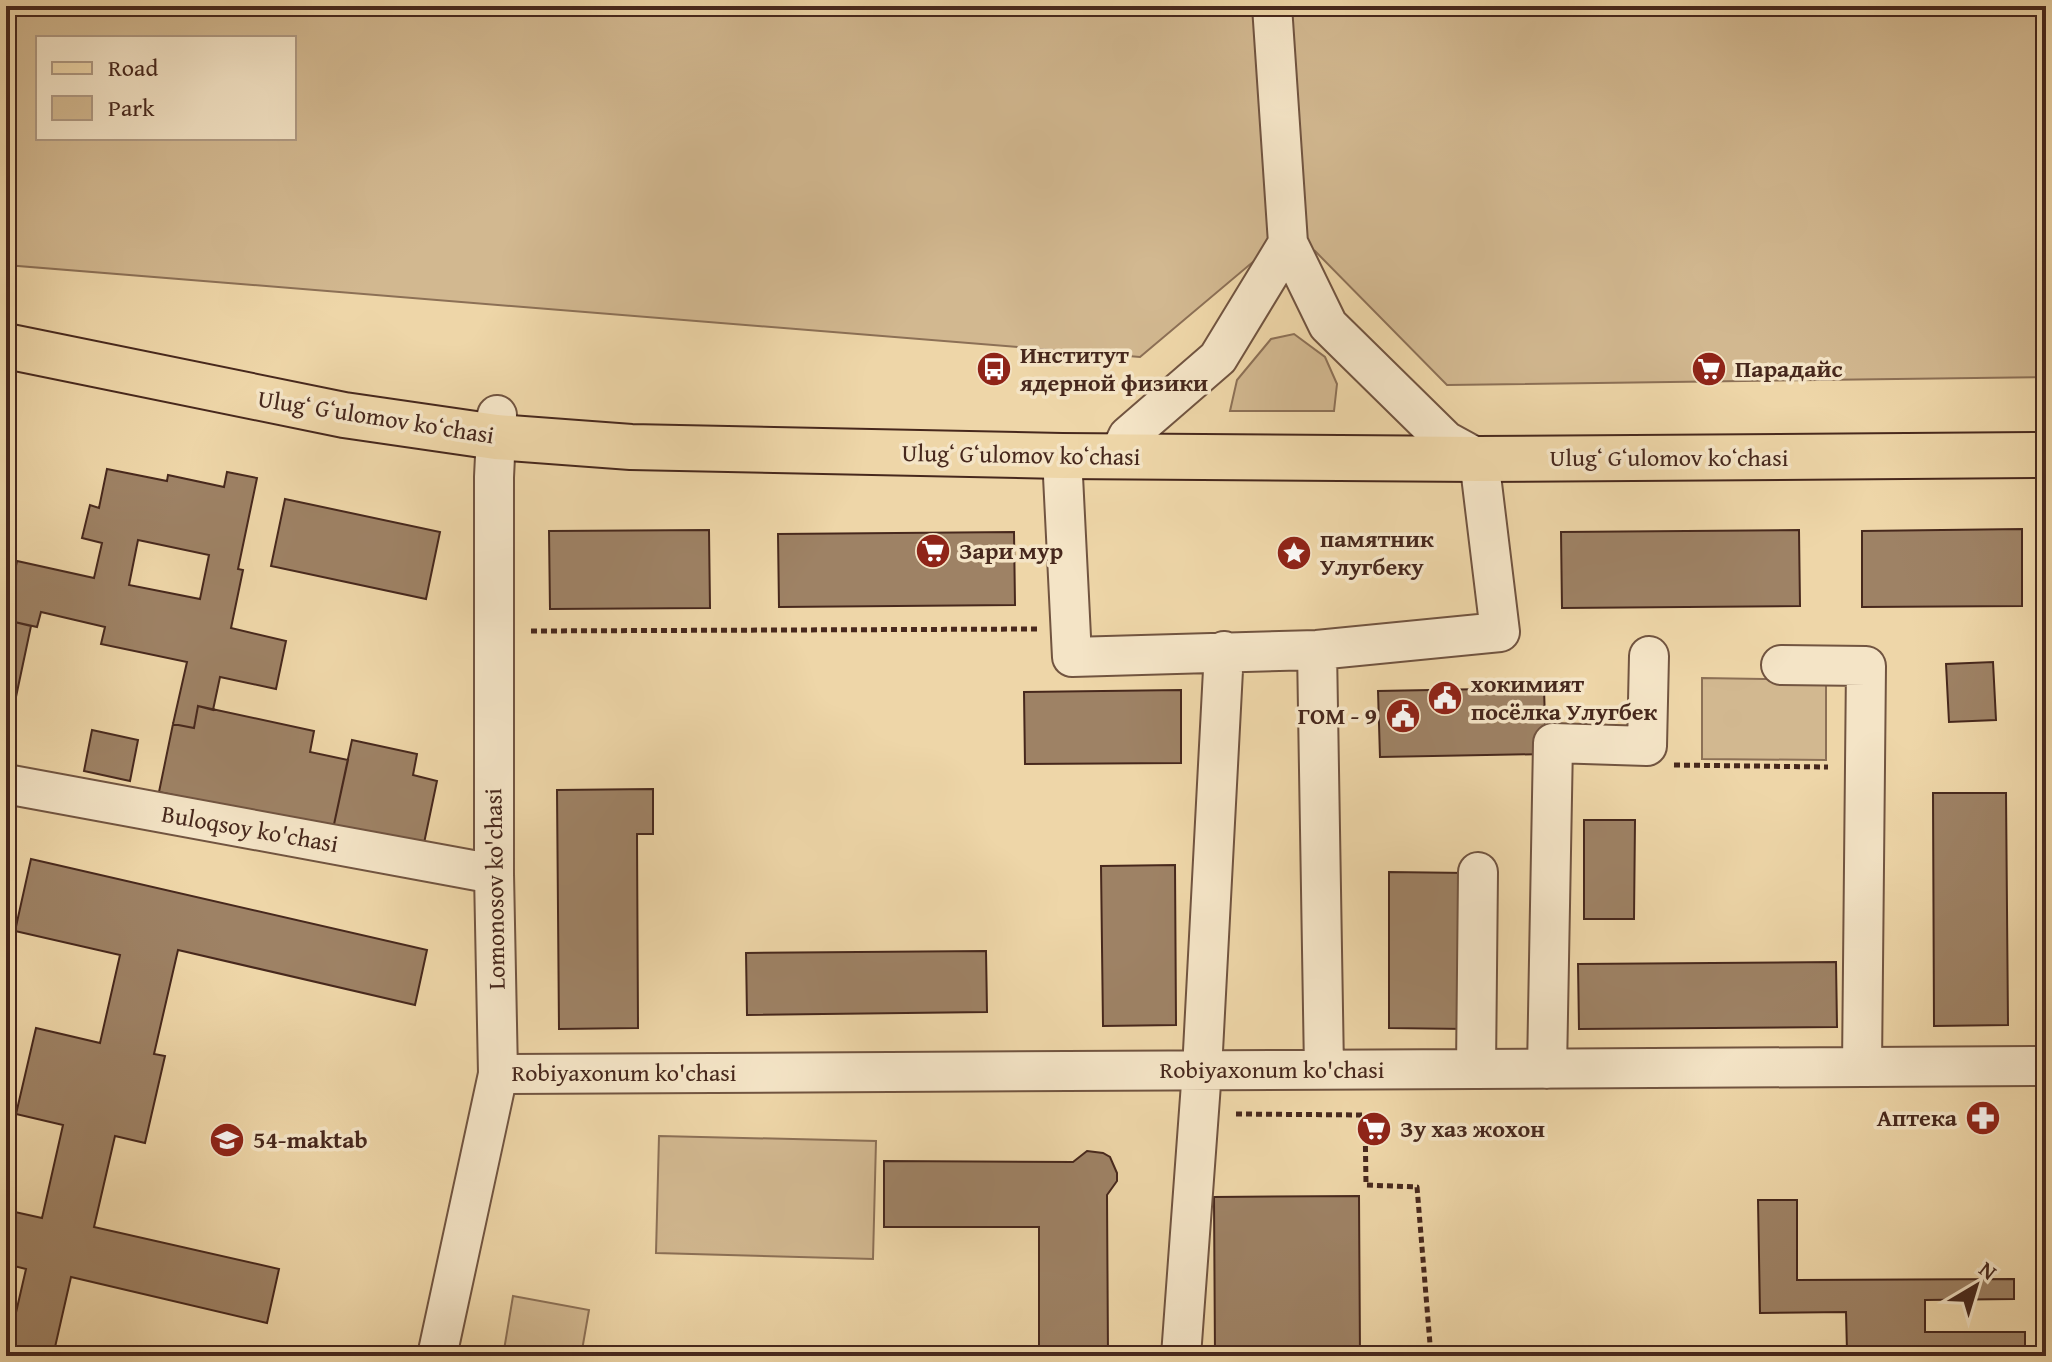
<svg xmlns="http://www.w3.org/2000/svg" width="2052" height="1362" font-family="'Gentium Book Plus',serif">
	<rect width="100%" height="100%" fill="#eed6a8"/>
	<filter id="stains"><feTurbulence type="fractalNoise" baseFrequency=".0025" numOctaves="4"/><feColorMatrix values="0 0 0 0 .2 0 0 0 0 .09 0 0 0 0 .02 0 0 0 .5 -.17"/></filter>
	<radialGradient id="worn" r=".72"><stop offset=".6" stop-color="#630" stop-opacity="0"/><stop offset="1" stop-color="#630" stop-opacity=".3"/></radialGradient>
	<!-- green -->
	<path fill="#d2b890" stroke="#8c7056" stroke-width="2" fill-rule="evenodd" d="M 6,6 L 2046,6 L 2046,377 L 1447,385 L 1315,251 L 1288,243 L 1254,261 L 1140,357 L 6,265 ZM 38,38 L 294,38 L 294,138 L 38,138 Z
		M 1294,334 L 1325,357 L 1337,384 L 1334,411 L 1230,411 L 1237,380 L 1271,339 Z
		M 1702,678 L 1826,680 L 1826,760 L 1702,759 Z
		M 659,1136 L 876,1141 L 873,1259 L 656,1253 Z
		M 513,1296 L 589,1310 L 581,1356 L 503,1356 Z"/>
	<!-- building -->
	<path fill="#9e8265" stroke="#47281d" stroke-width="2" fill-rule="evenodd" d="M 107,469 L 167,481 L 168,475 L 224,487 L 227,472 L 257,478 L 238,569 L 243,570 L 231,628 L 286,641 L 276,689 L 220,677 L 213,710 L 198,706 L 194,728 L 173,724 L 187,662 L 101,644 L 105,627 L 41,612 L 37,627 L 6,620 L 6,583 L 12,584 L 17,561 L 94,578 L 102,543 L 82,538 L 90,505 L 99,508 ZM 138,540 L 209,555 L 200,599 L 129,585 Z
		M 285,499 L 440,532 L 426,599 L 271,566 Z
		M 2022,529 L 2022,606 L 1862,607 L 1862,531 Z
		M 709,530 L 710,608 L 550,609 L 549,531 Z
		M 1799,530 L 1800,606 L 1562,608 L 1561,532 Z
		M 1014,532 L 1015,605 L 779,607 L 778,534 Z
		M 6,620 L 31,626 L 6,744 Z
		M 1993,662 L 1996,720 L 1949,722 L 1946,664 Z
		M 1544,688 L 1546,754 L 1380,757 L 1378,691 Z
		M 1181,690 L 1181,763 L 1025,764 L 1024,692 Z
		M 198,706 L 314,731 L 310,752 L 348,760 L 333,829 L 159,792 L 173,724 L 194,728 Z
		M 92,730 L 138,740 L 130,781 L 84,771 Z
		M 352,740 L 417,754 L 413,775 L 437,781 L 423,848 L 333,829 Z
		M 653,789 L 653,834 L 637,834 L 638,1028 L 559,1029 L 557,790 Z
		M 1933,793 L 2006,793 L 2008,1025 L 1934,1026 Z
		M 1584,820 L 1635,820 L 1634,919 L 1584,919 Z
		M 31,859 L 427,950 L 415,1005 L 178,950 L 154,1054 L 165,1056 L 145,1143 L 115,1136 L 94,1227 L 279,1269 L 267,1323 L 71,1277 L 53,1356 L 6,1356 L 26,1269 L 6,1264 L 6,1210 L 42,1218 L 63,1125 L 16,1114 L 36,1028 L 100,1043 L 120,955 L 15,931 Z
		M 1175,865 L 1176,1025 L 1103,1026 L 1101,866 Z
		M 1389,872 L 1467,873 L 1466,1029 L 1389,1028 Z
		M 986,951 L 987,1012 L 747,1015 L 746,953 Z
		M 1836,962 L 1837,1027 L 1579,1029 L 1578,964 Z
		M 1087,1151 L 1103,1153 L 1110,1157 L 1117,1173 L 1117,1181 L 1107,1195 L 1108,1356 L 1039,1356 L 1039,1227 L 884,1227 L 884,1161 L 1073,1162 Z
		M 1359,1196 L 1360,1356 L 1215,1356 L 1214,1197 Z
		M 1758,1200 L 1797,1200 L 1797,1280 L 2014,1279 L 2014,1299 L 1925,1300 L 1925,1332 L 2025,1332 L 2025,1350 L 1847,1351 L 1846,1312 L 1760,1313 Z"/>
	<g fill="none" stroke-linecap="round" stroke-linejoin="round">
		<!-- minor casing -->
		<g stroke="#715440" stroke-width="42">
			<path id="minor" d="M 1272,6 L 1288,243
				M 1062,456 L 1072,657 L 1317,650 L 1500,632 L 1479,459 L 1446,441 L 1328,325 L 1288,243 L 1218,358 L 1128,436 L 1118,457
				M 1317,650 L 1324,1069
				M 1781,665 L 1866,666 L 1862,1067
				M 6,784 L 494,874
				M 1476,1069 L 1478,872
				M 1547,1069 L 1553,743 L 1647,746 L 1649,656
				M 498,1074 L 2046,1066
				M 437,1356 L 498,1074 L 494,874 L 494,477 L 497,415
				M 1181,1356 L 1202,1070 L 1224,651"/>
		</g>
		<!-- major casing -->
		<g stroke="#47281d" stroke-width="48">
			<path id="major" d="M 6,346 L 344,415 L 496,437 L 631,447 L 1062,456 L 1479,459 L 2046,455"/>
		</g>
		<!-- path -->
		<path stroke="#47281d" stroke-width="5" stroke-dasharray="6 4" stroke-linecap="butt" d="M 531,631 L 1037,629
			M 1674,765 L 1828,767
			M 1236,1114 L 1365,1115 L 1366,1185 L 1417,1187 L 1431,1356"/>
		<!-- minor -->
		<use href="#minor" stroke="#f4e4c6" stroke-width="38"/>
		<!-- major -->
		<use href="#major" stroke="#eed6a8" stroke-width="44"/>
	</g>
	<!-- icons -->
	<defs>
		<g id="bus-disc" transform="scale(1.8)"><circle r="9.5" fill="#8f2418" stroke="#f4e4c6"/><path d="M-5-6H5V4H4V6H2V4H-2V6H-4V4H-5ZM-3.5-4V0h7V-4ZM-3.5 1.2v1.5H-2V1.2ZM2 1.2v1.5H3.5V1.2Z" fill="#fff"/></g>
		<g id="supermarket-disc" transform="scale(1.8)"><circle r="9.5" fill="#8f2418" stroke="#f4e4c6"/><path d="M-6-5.5h2.5l.6 2H6L4.5 2H-2.5L-4.4-4H-6ZM-1.5 3.2a1.3 1.3 0 1 0 .1 0ZM3 3.2a1.3 1.3 0 1 0 .1 0Z" fill="#fff"/></g>
		<g id="sight-disc" transform="scale(1.8)"><circle r="9.5" fill="#8f2418" stroke="#f4e4c6"/><path d="M0-6L1.8-2.2L6-1.7L2.9 1.2L3.7 5.4L0 3.3L-3.7 5.4L-2.9 1.2L-6-1.7L-1.8-2.2Z" fill="#fff"/></g>
		<g id="civic-disc" transform="scale(1.8)"><circle r="9.5" fill="#8f2418" stroke="#f4e4c6"/><path d="M-.6-6.5H3V-4.5H.6V-3L4-1V1h2V6H-6V1h2V-1L-.6-3ZM-1.2 2.5V6h2.4V2.5Z" fill="#fff"/></g>
		<g id="pharmacy-disc" transform="scale(1.8)"><circle r="9.5" fill="#8f2418" stroke="#f4e4c6"/><path d="M-2-6h4v4h4v4h-4v4h-4v-4h-4v-4h4Z" fill="#fff"/></g>
		<g id="school-disc" transform="scale(1.8)"><circle r="9.5" fill="#8f2418" stroke="#f4e4c6"/><path d="M0-5L7-2L0 1L-7-2ZM-4 1L0 2.5L4 1V4Q0 6-4 4Z" fill="#fff"/></g>
	</defs>
	<g fill-rule="evenodd">
		<use href="#bus-disc" x="994" y="369"/>
		<use href="#supermarket-disc" x="1709" y="369"/>
		<use href="#supermarket-disc" x="933" y="551"/>
		<use href="#sight-disc" x="1294" y="553"/>
		<use href="#civic-disc" x="1445" y="698"/>
		<use href="#civic-disc" x="1403" y="716"/>
		<use href="#pharmacy-disc" x="1983" y="1118"/>
		<use href="#supermarket-disc" x="1374" y="1129"/>
		<use href="#school-disc" x="227" y="1140"/>
	</g>
	<g text-anchor="middle" stroke-width="7" stroke-linejoin="round" paint-order="stroke">
		<!-- poi labels -->
		<g font-size="24" font-weight="bold" fill="#47281d" stroke="#f4e4c6" text-anchor="start">
			<text x="1020" y="363">Институт<tspan x="1020" dy="28">ядерной физики</tspan></text>
			<text x="1735" y="377">Парадайс</text>
			<text x="1320" y="547">памятник<tspan x="1320" dy="28">Улугбеку</tspan></text>
			<text x="959" y="559">Зари мур</text>
			<text x="1471" y="692">хокимият<tspan x="1471" dy="28">посёлка Улугбек</tspan></text>
			<text x="1377" y="724" text-anchor="end">ГОМ - 9</text>
			<text x="1957" y="1126" text-anchor="end">Аптека</text>
			<text x="1400" y="1137">Зу хаз жохон</text>
			<text x="253" y="1148">54-maktab</text>
		</g>
		<!-- street labels -->
		<g font-size="24" fill="#47281d" stroke="#f4e4c6">
			<text transform="translate(376 417) rotate(9)" y="8">Ulugʻ Gʻulomov koʻchasi</text>
			<text transform="translate(1021 455) rotate(1)" y="8">Ulugʻ Gʻulomov koʻchasi</text>
			<text x="1669" y="466">Ulugʻ Gʻulomov koʻchasi</text>
			<text transform="translate(250 829) rotate(10)" y="8">Buloqsoy ko'chasi</text>
			<text transform="translate(495 889) rotate(-91)" y="8">Lomonosov ko'chasi</text>
			<text x="1272" y="1078">Robiyaxonum ko'chasi</text>
			<text x="624" y="1081">Robiyaxonum ko'chasi</text>
		</g>
	</g>
	<!-- margin -->
	<rect width="2052" height="1362" fill="none" stroke="#eed6a8" stroke-width="32"/>
	<rect x="8" y="8" width="2036" height="1346" fill="none" stroke="#47281d" stroke-width="4"/>
	<rect x="16" y="16" width="2020" height="1330" fill="none" stroke="#47281d" stroke-width="2"/>
	<!-- legend -->
	<rect x="36" y="36" width="260" height="104" fill="#f4e4c6" stroke="#af9982" stroke-width="2"/>
	<rect x="52" y="62" width="40" height="12" fill="#eed6a8" stroke="#af9982" stroke-width="2"/>
	<text x="108" y="76" font-size="24" fill="#47281d">Road</text>
	<rect x="52" y="96" width="40" height="24" fill="#d2b890" stroke="#af9982" stroke-width="2"/>
	<text x="108" y="116" font-size="24" fill="#47281d">Park</text>
	<!-- north arrow -->
	<g transform="translate(1976 1286) rotate(38)" stroke="#f4e4c6" stroke-width="6" paint-order="stroke">
	<path d="M0-6L14 30L0 20L-14 30Z" fill="#47281d"/>
	<text y="-12" font-size="22" font-weight="bold" text-anchor="middle" fill="#47281d">N</text>
	</g>
	<rect width="100%" height="100%" filter="url(#stains)"/>
	<rect width="100%" height="100%" fill="url(#worn)"/>
</svg>
